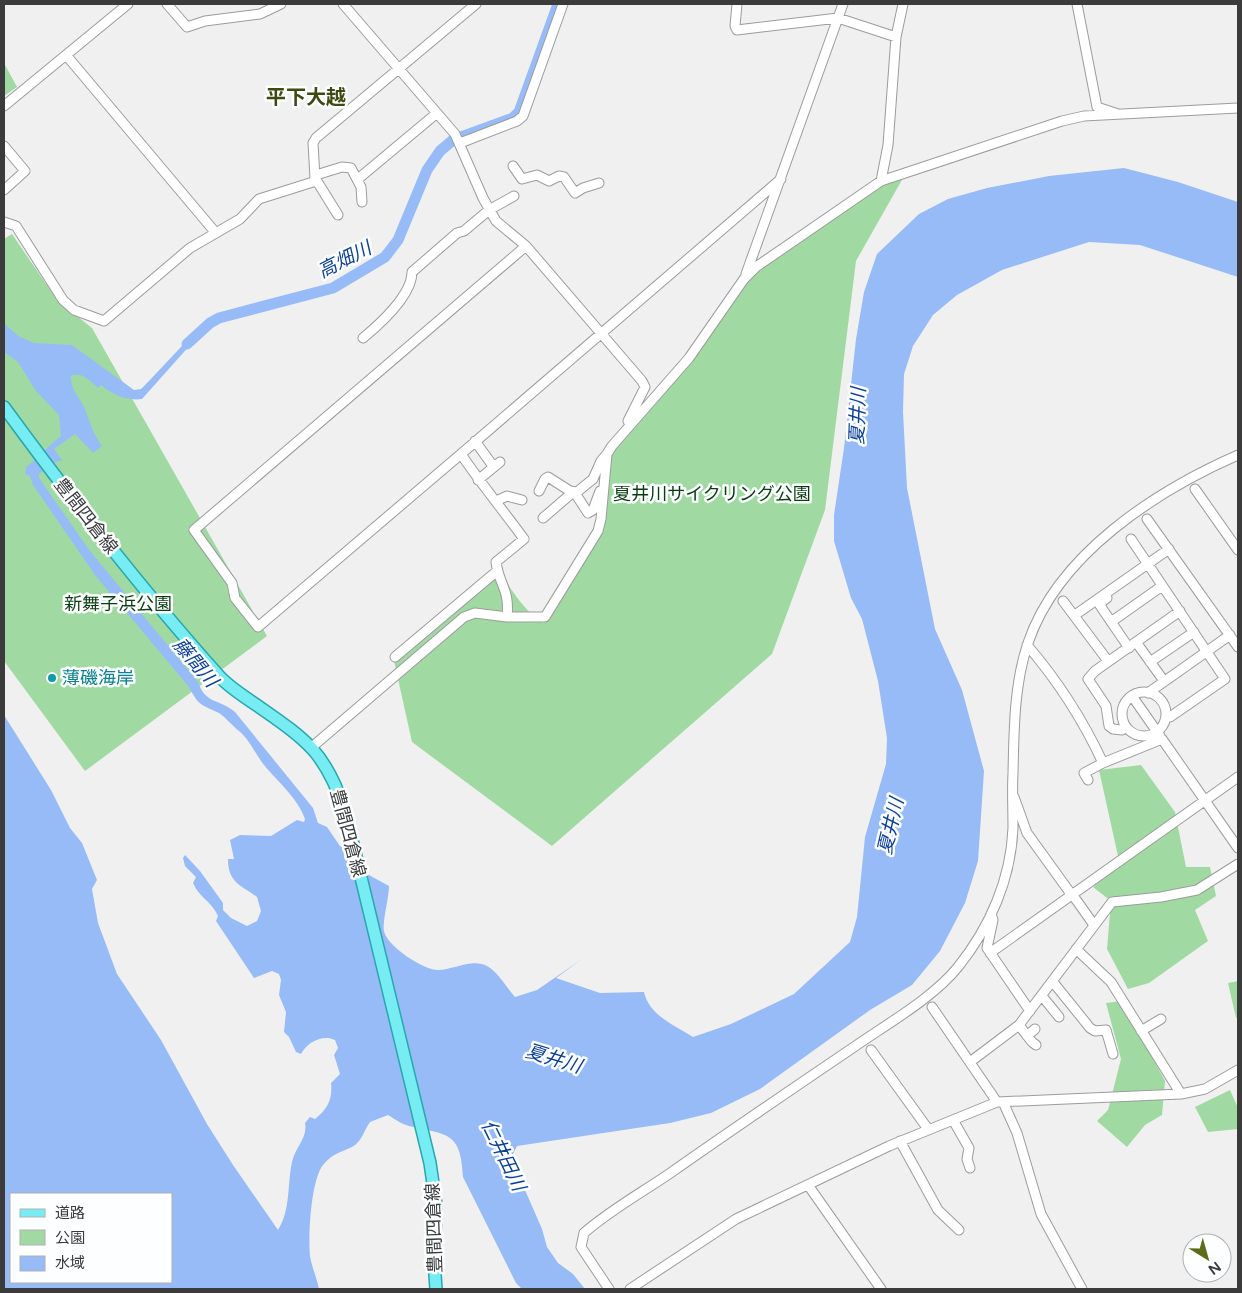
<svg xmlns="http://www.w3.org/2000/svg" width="1242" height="1293" font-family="'Varela Round','Noto Sans JP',sans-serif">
	<rect width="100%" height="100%" fill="#f0f0f1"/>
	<!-- green -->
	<path fill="#a0daa2" d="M 4,63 L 17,87 L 4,96 Z
		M 907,171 L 856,261 L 825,510 L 772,654 L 552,846 L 412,742 L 394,661 L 501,571 C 509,589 527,613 543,623 L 598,531 L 605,456 L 687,358 L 751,264 L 862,189 Z
		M 12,234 L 57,300 L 92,328 L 267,636 L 85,771 L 4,661 L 4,239 Z
		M 1141,765 L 1175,812 L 1186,867 L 1210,867 L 1216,896 L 1195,910 L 1208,941 L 1149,983 L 1128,989 L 1107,949 L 1111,901 L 1093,887 L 1120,865 L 1099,770 Z
		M 1238,981 L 1238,1017 L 1236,1018 L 1228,983 Z
		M 1122,1001 L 1165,1081 L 1162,1115 L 1145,1125 L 1127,1147 L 1097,1121 L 1108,1110 L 1121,1059 L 1106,1003 Z
		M 1230,1090 L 1238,1108 L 1238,1129 L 1208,1132 L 1195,1107 Z"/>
	<!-- water -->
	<path fill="#97bbf7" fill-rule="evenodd" d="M 1124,168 L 1178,182 L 1238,202 L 1238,277 L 1140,245 L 1089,242 L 1002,270 L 957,295 L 933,315 L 913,346 L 904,374 L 903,412 L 907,488 L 935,629 L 962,690 L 984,771 L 978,861 L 965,903 L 940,951 L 912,985 L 870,1010 L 760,1089 L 711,1113 L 670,1123 L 517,1146 L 511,1158 L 542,1229 L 547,1247 L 558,1263 L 573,1274 L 585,1289 L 522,1289 L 516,1283 L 463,1177 C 461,1131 447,1135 409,1126 C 401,1124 395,1119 388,1115 L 370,1122 C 364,1130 362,1142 352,1147 C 341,1152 332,1154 323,1165 C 311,1180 308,1236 310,1256 C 312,1268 317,1278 319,1289 L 4,1289 L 4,715 L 51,790 L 70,828 L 82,843 L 97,880 L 92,889 L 98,923 L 117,974 L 161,1040 L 207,1124 L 233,1165 L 278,1230 C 291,1209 287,1185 292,1162 C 295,1147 308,1138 305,1123 L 310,1117 L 315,1119 C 327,1110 333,1099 331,1083 L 340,1074 L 334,1055 L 338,1048 L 335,1040 C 323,1034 307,1042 301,1054 L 296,1052 L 289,1037 L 284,1032 L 286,1012 L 279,995 L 281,980 L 279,974 L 272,971 L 254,978 L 216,921 L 218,916 C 212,902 198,896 193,883 L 196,877 L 185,866 L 183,858 L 185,855 L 200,871 L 223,903 L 223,910 L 231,918 L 247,926 L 257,921 L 261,911 L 257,897 C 241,885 228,883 228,859 L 234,859 L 230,840 L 240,835 L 271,836 L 297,820 L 304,822 L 305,819 C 297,797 278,782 264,765 C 255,754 250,740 239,731 C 233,726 225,717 219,713 C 200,704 199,706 189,687 L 95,575 L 33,485 L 30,476 L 25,474 L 26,467 C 39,457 48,446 61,436 L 59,415 L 36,391 L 18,362 L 4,352 L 4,323 L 18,336 L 34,343 L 72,345 L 134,390 L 141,389 L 148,382 L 196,331 L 200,334 L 142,399 C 127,401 113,395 101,385 L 98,388 C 90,381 82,371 71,376 C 70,389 80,398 85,409 C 91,424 92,432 102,446 L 93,453 L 75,434 L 54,449 L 62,460 L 51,464 L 39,474 L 39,478 L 90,551 L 198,682 C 205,704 220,699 235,712 L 313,808 L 318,823 L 327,827 L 340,846 L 348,849 C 351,868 373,877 389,886 C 389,898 382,922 384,931 C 387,946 423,970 438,970 C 453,970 472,958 487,966 C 499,973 506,987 515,997 L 537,990 L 582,959 L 556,978 L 600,993 L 644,992 C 649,1015 674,1025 693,1037 L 731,1024 L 794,994 L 850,942 L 857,917 L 865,837 L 886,764 L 887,738 L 878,681 L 862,619 L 851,598 L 834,541 L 834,515 L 844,448 L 856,339 L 864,292 L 877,254 L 919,214 L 948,199 L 987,188 L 1049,176 ZM 11,1194 L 171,1194 L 171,1282 L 11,1282 Z"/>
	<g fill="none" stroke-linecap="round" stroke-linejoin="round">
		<!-- river -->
		<path stroke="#97bbf7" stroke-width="11" d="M 187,344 L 210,323 L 219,318 L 333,288 L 385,257 L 398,240 L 427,170 L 440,151 L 453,140 L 513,118 L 519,112 L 558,4"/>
		<!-- minor casing -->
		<g stroke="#9c9c9d" stroke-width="11">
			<path id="minor" d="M 167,4 L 187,27 L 205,21 L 260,14 L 281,4
				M 343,4 L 455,134 L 483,198 L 496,221 L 526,246 L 642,381 L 645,387 L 628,421
				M 737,4 L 735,26 L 737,30 L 838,18 L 896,37
				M 1077,4 L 1097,107 L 1118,114
				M 66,55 L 215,232
				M 4,106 L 128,4
				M 460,143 L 517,121 L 523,116 L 563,4
				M 4,146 L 25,171 L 4,190
				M 513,166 L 522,179 L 537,175 L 549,181 L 559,176 L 564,177 L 575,193 L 583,188 L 599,183
				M 316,175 L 342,167 L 351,168 L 361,187 L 362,202
				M 315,178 L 338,215
				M 358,179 L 437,113
				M 881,181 L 888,145 L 896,37 L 903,4
				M 4,222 L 16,226 L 63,300 L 74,310 L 104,321 L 190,248 L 240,219 L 259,199 L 313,182 L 315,178 L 313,143 L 316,138 L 476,4
				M 746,274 L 843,4
				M 363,338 C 380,324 412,295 412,272 L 457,233 L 464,231 L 489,210 L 514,196
				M 475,441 L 493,466
				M 461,454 L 258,627 L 235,598 L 232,583 L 194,530 L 526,246
				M 478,480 L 500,462
				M 1195,489 L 1238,550
				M 539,491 L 545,479 L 548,477 L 570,491 L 577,492 L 593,479 L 601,461 L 607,454
				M 575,493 L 588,513 L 593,510 L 600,491
				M 496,501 L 507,496 L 522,500
				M 543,518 L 572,493
				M 1147,519 L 1238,647
				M 1131,539 L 1225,679 L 1170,717 L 1166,717
				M 1107,598 L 1099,604 L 1129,648
				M 1063,601 L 1108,661
				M 1075,615 L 1169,549
				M 507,617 C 510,589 499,585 496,562 L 524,539 C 503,510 481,484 461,454 L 781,179
				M 1111,622 L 1162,586
				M 1136,642 L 1164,681
				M 1027,645 C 1058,681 1083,720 1103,763 L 1162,739 L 1238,848
				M 395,657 L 497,571
				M 1150,662 L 1194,632
				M1122 714a22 22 0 1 1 44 0a22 22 0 1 1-44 0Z
				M 1148,693 L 1230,635
				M 1132,696 L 1160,736
				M 1126,727 L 1122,730 L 1113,729 L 1109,726 L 1106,706 L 1088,679 L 1095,671 L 1180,611
				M 312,747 L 464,617 L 475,613 L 507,617 L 545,617 L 598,531 L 601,519 L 607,454 L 612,446 L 689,358 L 744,279 L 756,267 L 881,181 L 1062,121 L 1084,116 L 1238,108
				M 1088,780 L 1084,773 L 1103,763
				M 1014,797 L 1027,833 L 1071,894
				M 1072,894 L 1094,925
				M 991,914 L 993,920 L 987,948 L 1030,1011
				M 1076,949 L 1111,982 L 1181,1094
				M 990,953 L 1238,777
				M 1053,982 L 1090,1028 L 1095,1031 L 1106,1030 L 1113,1054
				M 1042,996 L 1059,1017
				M 932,1007 L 997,1102
				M 1019,1025 L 1032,1042 L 1036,1045
				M 1141,1031 L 1161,1019
				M 1027,1036 L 1035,1029
				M 871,1050 L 928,1129
				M 970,1062 L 1019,1025 L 1112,902 L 1161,897 L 1197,890 L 1238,864
				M 1003,1102 L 1017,1133 L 1041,1214 L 1082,1289
				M 953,1120 L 969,1148 L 967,1159 L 970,1168
				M 900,1141 L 938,1210 L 959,1230
				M 808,1185 L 881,1289
				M 609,1289 L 581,1247 L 584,1233 C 609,1211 641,1193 669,1174 C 730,1131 792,1089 854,1047 C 887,1024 933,998 958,967 C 990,927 1011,879 1013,828 C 1013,809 1012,791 1013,773 C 1014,730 1014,684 1028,643 C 1058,554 1156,491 1238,455
				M 630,1289 L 736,1219 L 889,1146 L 997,1102 L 1181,1094 L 1205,1089 L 1238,1070"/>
		</g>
		<!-- major casing -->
		<g stroke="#28a7ae" stroke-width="14">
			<path id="major" d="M 4,407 C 72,500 142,590 219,676 C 230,688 245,697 258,706 C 307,740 326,753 345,811 L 430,1163 L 436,1204 L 434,1260 L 436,1289"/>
		</g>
		<!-- minor -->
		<use href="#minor" stroke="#fff" stroke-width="9"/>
		<!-- major -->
		<use href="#major" stroke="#77edf3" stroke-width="11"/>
	</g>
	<!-- markers -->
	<circle fill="#0f9aa8" stroke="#fdfeff" stroke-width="2" cx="52" cy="678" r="5"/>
	<g text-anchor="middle" stroke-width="5" stroke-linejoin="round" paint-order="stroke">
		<!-- park labels -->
		<g font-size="18" fill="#093c11" stroke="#fdfeff">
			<text x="712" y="500">夏井川サイクリング公園</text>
			<text x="118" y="610">新舞子浜公園</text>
		</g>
		<!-- street labels -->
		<g font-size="18" fill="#3b3b3c" stroke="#fdfeff">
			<text transform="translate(86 516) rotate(52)" y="6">豊間四倉線</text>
			<text transform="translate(348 833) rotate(75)" y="6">豊間四倉線</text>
			<text transform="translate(434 1228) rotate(-92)" y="6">豊間四倉線</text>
		</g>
		<!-- culture labels -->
		<g font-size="18" fill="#0d838f" stroke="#fdfeff" text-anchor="start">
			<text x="62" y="684">薄磯海岸</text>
		</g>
		<!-- water labels -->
		<g font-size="19" font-style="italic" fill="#0d4094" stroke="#fdfeff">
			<text transform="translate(344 259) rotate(-27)" y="7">高畑川</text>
			<text transform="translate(857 416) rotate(-88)" y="7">夏井川</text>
			<text transform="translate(196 662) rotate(50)" y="7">藤間川</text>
			<text transform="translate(890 826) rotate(-77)" y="7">夏井川</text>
			<text transform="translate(554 1058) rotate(17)" y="7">夏井川</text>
			<text transform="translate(504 1155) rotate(64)" y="7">仁井田川</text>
		</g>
		<!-- quarter labels -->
		<g font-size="20" font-weight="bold" fill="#3d4a11" stroke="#fdfeff">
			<text x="306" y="104">平下大越</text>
		</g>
	</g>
	<!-- border -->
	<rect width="1242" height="1293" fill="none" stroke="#3b3b3c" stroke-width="10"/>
	<!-- legend -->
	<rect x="10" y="1193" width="162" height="90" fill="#fdfeff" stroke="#afb0b1"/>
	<rect x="20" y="1209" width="25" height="8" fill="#77edf3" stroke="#afb0b1"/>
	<text x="55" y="1218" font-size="15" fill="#3b3b3c">道路</text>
	<rect x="20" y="1230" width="25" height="15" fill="#a0daa2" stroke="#afb0b1"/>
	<text x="55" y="1243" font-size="15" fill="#3b3b3c">公園</text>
	<rect x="20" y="1256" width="25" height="15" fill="#97bbf7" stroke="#afb0b1"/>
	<text x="55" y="1268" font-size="15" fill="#3b3b3c">水域</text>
	<!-- north arrow -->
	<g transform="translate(1207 1258) rotate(143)"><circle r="24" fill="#fdfeff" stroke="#afb0b1"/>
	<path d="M0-4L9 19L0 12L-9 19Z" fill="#5b6d19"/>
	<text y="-8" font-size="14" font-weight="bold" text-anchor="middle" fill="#3b3b3c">N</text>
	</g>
</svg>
